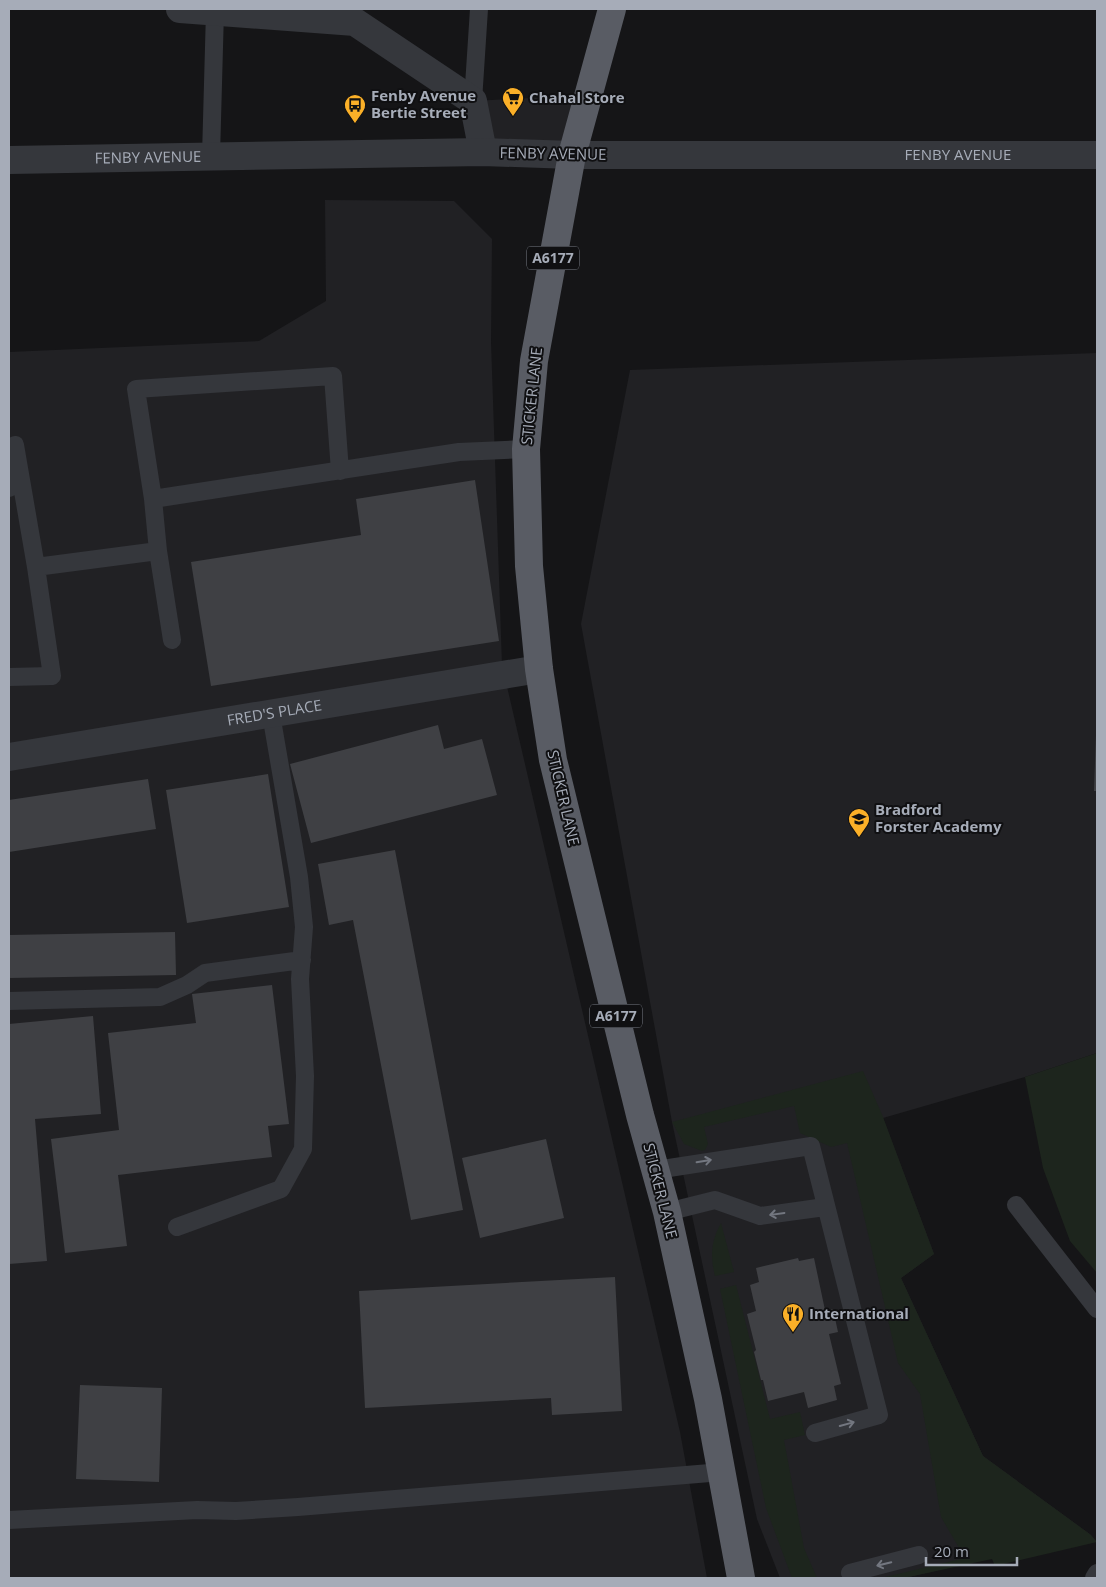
<svg xmlns="http://www.w3.org/2000/svg" width="1106" height="1587" font-family="'Open Sans',sans-serif">
	<rect width="100%" height="100%" fill="#151517"/>
	<!-- built -->
	<path fill="#212124" d="M 588,95 L 572,155 L 483,152 L 473,101 Z
		M 325,200 L 454,201 L 492,239 L 491,342 L 502,665 L 680,1432 L 707,1578 L 9,1578 L 9,352 L 259,341 L 326,301 Z
		M 1097,353 L 1097,1053 L 1025,1077 L 883,1118 L 934,1254 L 901,1278 L 983,1456 L 1091,1535 L 904,1578 L 780,1578 L 757,1519 L 672,1122 L 581,624 L 630,370 Z"/>
	<!-- green -->
	<path fill="#1d251d" d="M 1097,1053 L 1097,1273 L 1070,1241 L 1043,1168 L 1025,1077 Z
		M 863,1071 L 883,1117 L 934,1254 L 901,1278 L 983,1456 L 1091,1535 L 1097,1542 L 995,1566 L 992,1559 L 904,1578 L 881,1578 L 965,1558 L 941,1517 L 920,1394 L 898,1363 L 847,1143 L 831,1147 L 800,1133 L 794,1106 L 704,1127 L 708,1144 L 705,1150 L 702,1151 L 684,1144 L 672,1122 Z
		M 721,1223 L 734,1272 L 715,1276 C 710,1256 711,1241 721,1223 Z
		M 736,1285 L 770,1419 L 800,1412 L 805,1435 L 784,1440 L 804,1548 L 817,1578 L 792,1578 L 766,1508 L 720,1289 Z"/>
	<!-- building -->
	<path fill="#3f4044" d="M 475,480 L 499,641 L 211,686 L 191,562 L 361,535 L 356,499 Z
		M 438,725 L 444,749 L 482,739 L 497,795 L 311,843 L 290,764 Z
		M 1096,735 L 1097,735 L 1097,791 L 1094,791 Z
		M 268,774 L 289,907 L 187,923 L 166,790 Z
		M 148,779 L 156,829 L 9,852 L 9,800 Z
		M 395,850 L 463,1210 L 411,1220 L 353,920 L 329,925 L 318,864 Z
		M 175,932 L 176,975 L 9,978 L 9,935 Z
		M 272,985 L 289,1124 L 268,1126 L 272,1157 L 118,1175 L 127,1246 L 65,1253 L 51,1139 L 119,1130 L 108,1033 L 196,1023 L 192,994 Z
		M 93,1016 L 101,1114 L 35,1119 L 47,1261 L 9,1264 L 9,1024 Z
		M 546,1139 L 564,1218 L 480,1238 L 462,1158 Z
		M 798,1258 L 799,1261 L 814,1258 L 825,1310 L 833,1309 L 838,1332 L 829,1334 L 841,1384 L 834,1386 L 837,1400 L 808,1408 L 804,1392 L 768,1401 L 763,1380 L 761,1380 L 754,1352 L 756,1350 L 747,1314 L 756,1311 L 750,1285 L 759,1282 L 756,1268 Z
		M 615,1277 L 622,1411 L 552,1415 L 551,1398 L 365,1408 L 359,1291 Z
		M 80,1385 L 162,1388 L 159,1482 L 76,1479 Z"/>
	<g fill="none" stroke-linecap="round" stroke-linejoin="round">
		<!-- service -->
		<path stroke="#35373c" stroke-width="18" d="M 473,101 L 479,9
			M 211,156 L 215,11
			M 340,471 L 333,376 L 136,389 L 153,499 L 459,452 L 526,449
			M 9,488 L 15,445 L 36,567 L 52,676 L 9,677
			M 158,551 L 172,640
			M 36,567 L 158,551 L 153,499
			M 9,1001 L 160,997 L 187,985 L 205,973 L 302,960
			M 656,1170 L 811,1146 L 879,1415 L 815,1433
			M 1016,1205 L 1097,1309
			M 667,1212 L 715,1200 L 760,1216 L 825,1207
			M 177,1227 L 281,1189 L 303,1149 L 305,1076 L 300,979 L 304,927 L 299,877 L 271,714
			M 9,1520 L 197,1510 L 236,1511 L 298,1507 L 722,1472
			M 850,1573 L 919,1555
			M 1094,1578 L 1097,1573"/>
		<!-- minor -->
		<g stroke="#35373c" stroke-width="28">
			<path d="M 180,9 L 355,22 L 473,101 L 483,152"/>
			<path id="s1" d="M 572,155 L 1097,155"/>
			<path id="s2" d="M 9,757 L 539,669"/>
		</g>
		<!-- tertiary -->
		<path stroke="#35373c" stroke-width="28" id="s3" d="M 9,160 L 483,152 L 572,155"/>
		<!-- trunk -->
		<path stroke="#595c64" stroke-width="28" d="M 612,9 L 572,155 L 534,361 L 526,449 L 529,566 L 539,669 L 553,760 L 640,1115 L 667,1212 L 708,1399 L 741,1578"/>
	</g>
	<!-- one-way arrows -->
	<defs><path id="oneway-shaft" d="M-6 0H5M1.5-3L5.5 0L1.5 3" fill="none" stroke-width="1.6" stroke-linecap="round" stroke-linejoin="round" transform="scale(1.25)"/></defs>
	<g stroke="#737780">
		<use href="#oneway-shaft" transform="translate(704 1161) rotate(-9)"/>
		<use href="#oneway-shaft" transform="translate(777 1214) rotate(172)"/>
		<use href="#oneway-shaft" transform="translate(847 1424) rotate(-15)"/>
		<use href="#oneway-shaft" transform="translate(884 1564) rotate(166)"/>
	</g>
	<!-- icons -->
	<defs>
		<g id="supermarket-pin" transform="scale(1.125)"><path d="M0 17L-7.5 6A9.5 9.5 0 1 1 7.5 6Z" fill="#fbb028" stroke="#101012"/><path d="M-6-5.5h2.5l.6 2H6L4.5 2H-2.5L-4.4-4H-6ZM-1.5 3.2a1.3 1.3 0 1 0 .1 0ZM3 3.2a1.3 1.3 0 1 0 .1 0Z" fill="#111"/></g>
		<g id="bus-pin" transform="scale(1.125)"><path d="M0 17L-7.5 6A9.5 9.5 0 1 1 7.5 6Z" fill="#fbb028" stroke="#101012"/><path d="M-5-6H5V4H4V6H2V4H-2V6H-4V4H-5ZM-3.5-4V0h7V-4ZM-3.5 1.2v1.5H-2V1.2ZM2 1.2v1.5H3.5V1.2Z" fill="#111"/></g>
		<g id="school-pin" transform="scale(1.125)"><path d="M0 17L-7.5 6A9.5 9.5 0 1 1 7.5 6Z" fill="#fbb028" stroke="#101012"/><path d="M0-5L7-2L0 1L-7-2ZM-4 1L0 2.5L4 1V4Q0 6-4 4Z" fill="#111"/></g>
		<g id="restaurant-pin" transform="scale(1.125)"><path d="M0 17L-7.5 6A9.5 9.5 0 1 1 7.5 6Z" fill="#fbb028" stroke="#101012"/><path d="M-5-6h1v4h1v-4h1v4h1v-4h1v5L-1.5 .5V6h-2V.5L-5-1ZM5-6V6H3V1.5H1.5Q1.5-4 5-6Z" fill="#111"/></g>
	</defs>
	<g fill-rule="evenodd">
		<use href="#supermarket-pin" x="513" y="98"/>
		<use href="#bus-pin" x="355" y="105"/>
		<use href="#school-pin" x="859" y="819"/>
		<use href="#restaurant-pin" x="793" y="1314"/>
	</g>
	<g text-anchor="middle" stroke-width="4" stroke-linejoin="round" paint-order="stroke">
		<!-- shield labels -->
		<g fill="#101012" stroke="#797d86" stroke-width="1">
			<rect x="527" y="246.5" width="52" height="23" rx="4"/>
			<rect x="590" y="1004.5" width="52" height="23" rx="4"/>
		</g>
		<g font-size="14" font-weight="bold" fill="#a6acb8">
			<text x="553" y="263">A6177</text>
			<text x="616" y="1021">A6177</text>
		</g>
		<!-- poi labels -->
		<g font-size="15" font-weight="bold" fill="#a6acb8" stroke="#101012" text-anchor="start">
			<text x="371" y="101">Fenby Avenue<tspan x="371" dy="17">Bertie Street</tspan></text>
			<text x="529" y="103">Chahal Store</text>
			<text x="875" y="815">Bradford<tspan x="875" dy="17">Forster Academy</tspan></text>
			<text x="809" y="1319">International</text>
		</g>
		<!-- street labels -->
		<g font-size="15" fill="#a6acb8" stroke="#101012">
			<text transform="translate(553 154) rotate(1)" y="5">FENBY AVENUE</text>
			<text dy="5" stroke="none"><textPath href="#s1" startOffset="386">FENBY AVENUE</textPath></text>
			<text dy="5" stroke="none"><textPath href="#s3" startOffset="139">FENBY AVENUE</textPath></text>
			<text transform="translate(532 396) rotate(-84)" y="5">STICKER LANE</text>
			<text dy="5" stroke="none"><textPath href="#s2" startOffset="269">FRED'S PLACE</textPath></text>
			<text transform="translate(563 798) rotate(77)" y="5">STICKER LANE</text>
			<text transform="translate(660 1191) rotate(76)" y="5">STICKER LANE</text>
		</g>
	</g>
	<!-- border -->
	<rect width="1106" height="1587" fill="none" stroke="#a6acb8" stroke-width="20"/>
	<!-- scale -->
	<path d="M926 1557v8h91v-8" fill="none" stroke="#a6acb8" stroke-width="2.5"/>
	<text x="934" y="1557" font-size="15" fill="#a6acb8" stroke="#101012" stroke-width="4" paint-order="stroke">20 m</text>
</svg>
